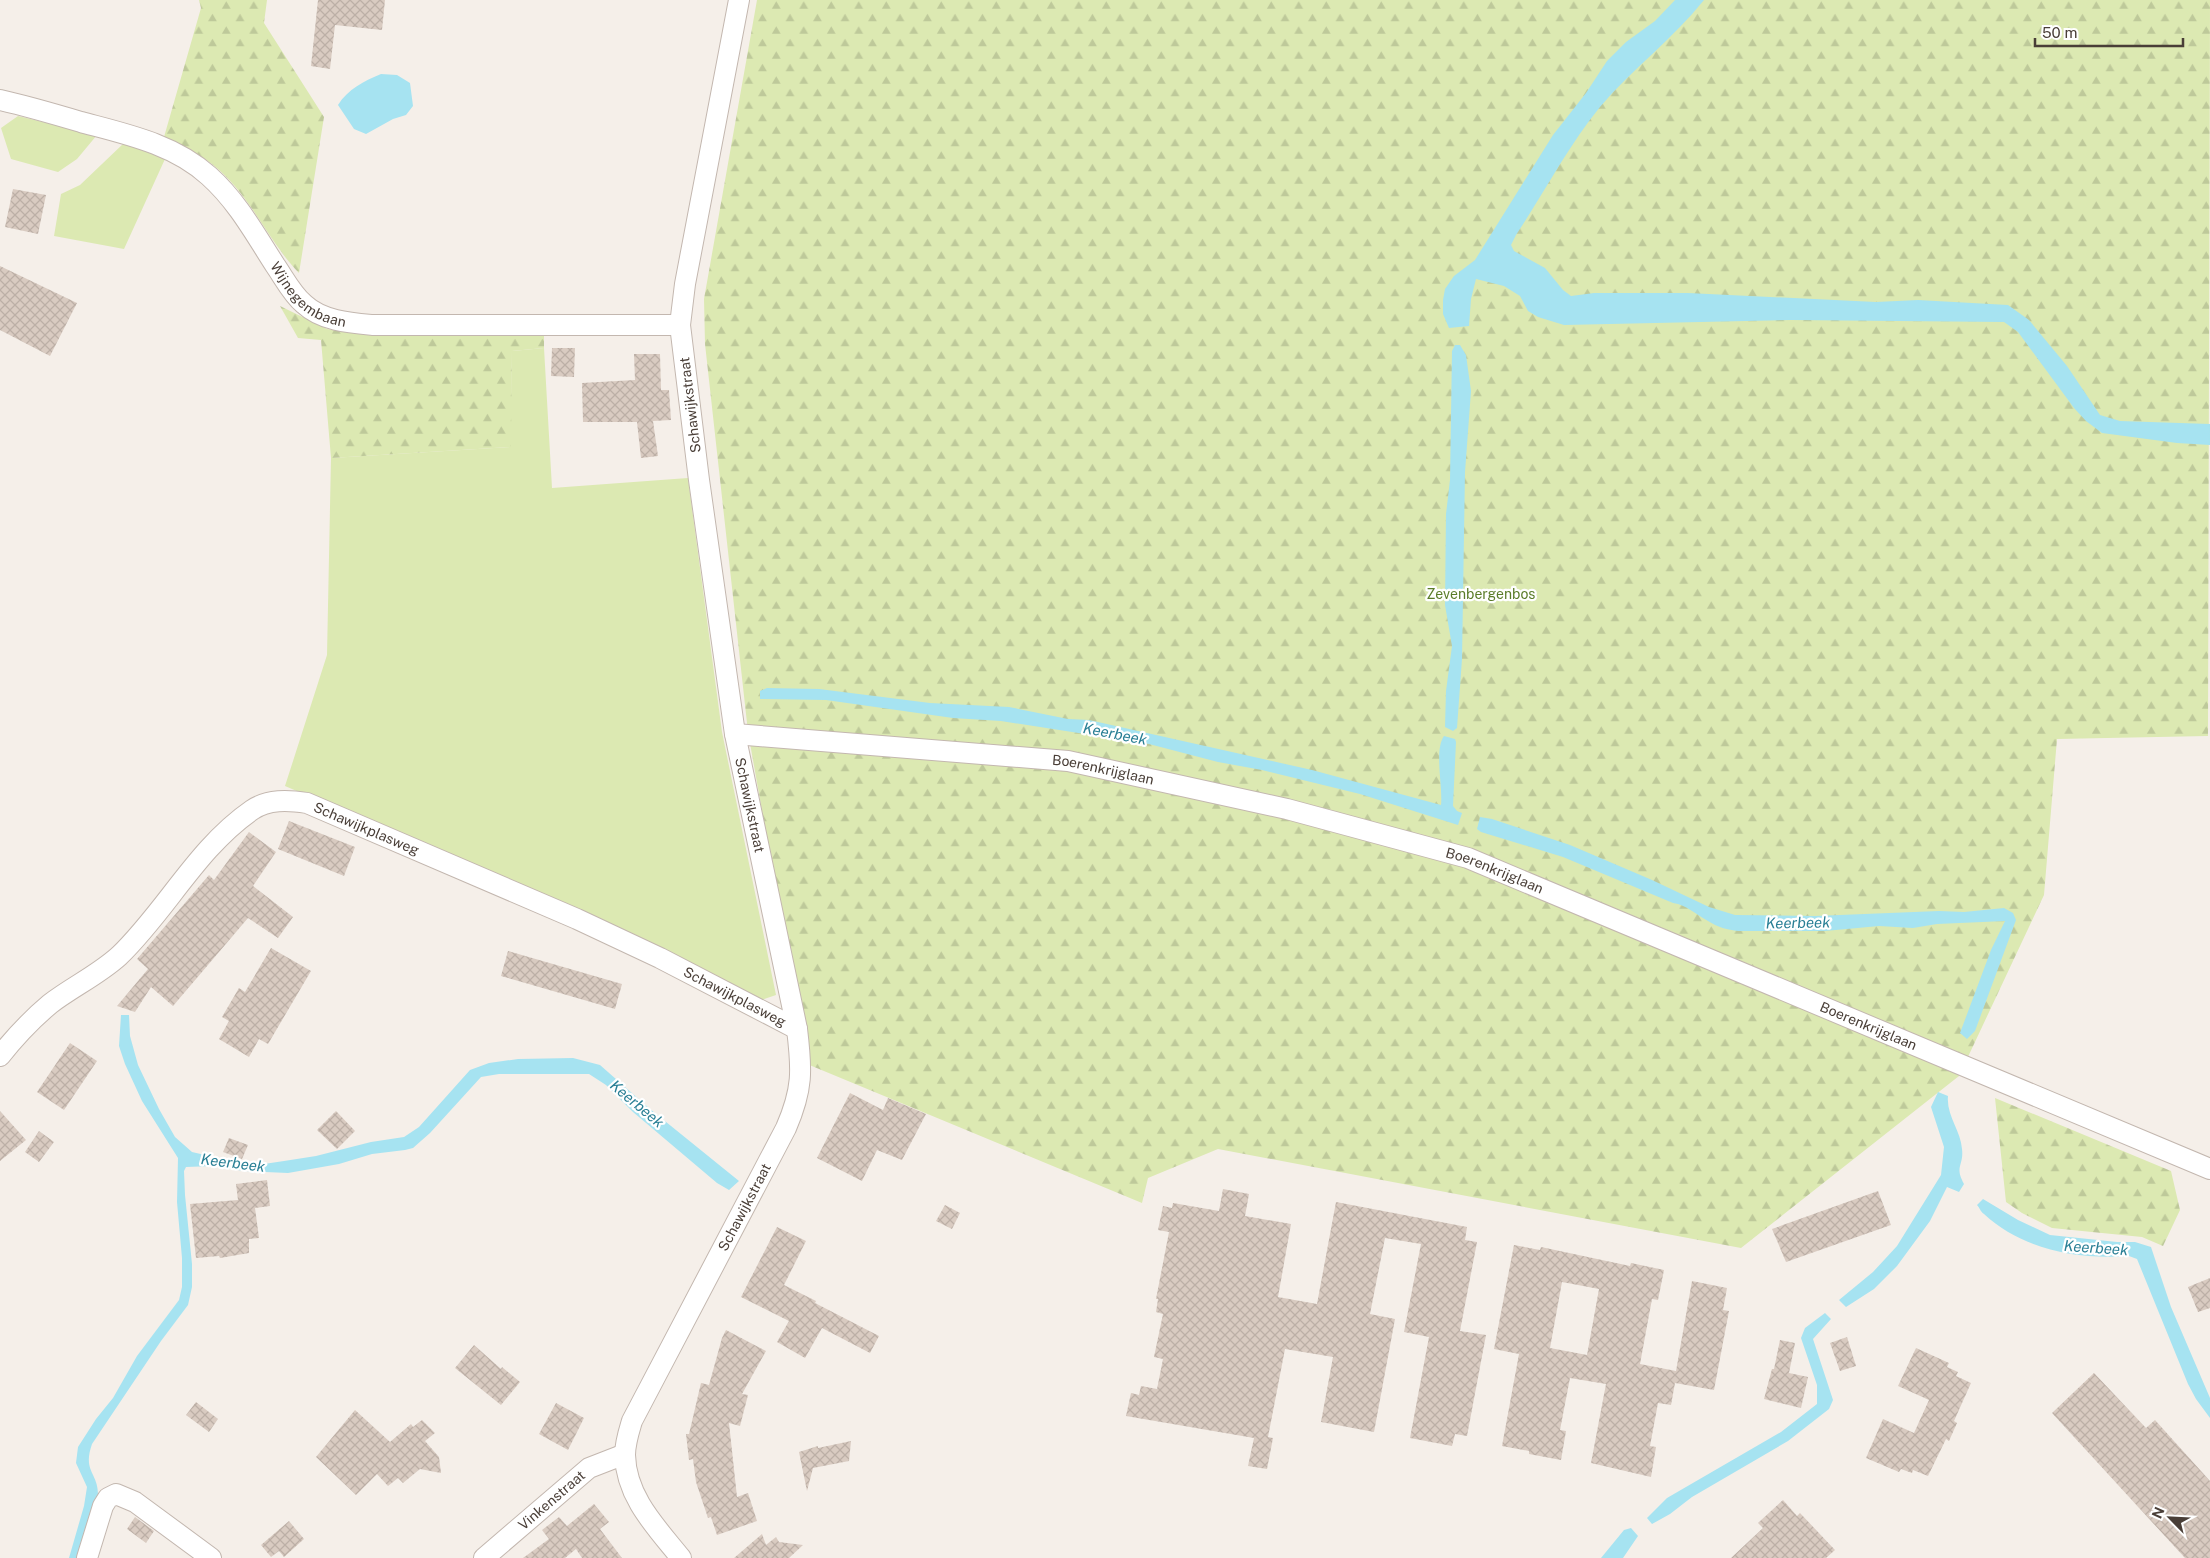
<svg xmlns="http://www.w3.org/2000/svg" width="2210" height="1558" font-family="'Public Sans',sans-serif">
	<defs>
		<pattern id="forest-firs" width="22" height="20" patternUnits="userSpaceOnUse" patternTransform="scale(1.25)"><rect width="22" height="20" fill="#dce9b2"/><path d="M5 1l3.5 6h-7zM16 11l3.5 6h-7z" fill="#bec99a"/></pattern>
		<pattern id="building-cross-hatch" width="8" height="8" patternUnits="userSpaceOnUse" patternTransform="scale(1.25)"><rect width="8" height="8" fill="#d9cbc1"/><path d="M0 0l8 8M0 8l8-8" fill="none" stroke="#bcafa6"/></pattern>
	</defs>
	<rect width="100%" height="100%" fill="#f5efe9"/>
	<!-- green -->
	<path fill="#dce9b2" d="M 18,116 L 97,135 L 77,159 L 58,172 L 11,159 L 1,128 Z
		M 124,143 L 165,159 L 124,249 L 54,236 L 61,194 L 80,185 Z
		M 544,348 L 552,488 L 688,478 L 722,732 L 776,995 L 761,1000 L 659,947 L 285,786 L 327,655 L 331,458 L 510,447 L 512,351 Z"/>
	<!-- forest -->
	<path fill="url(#forest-firs)" d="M 199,0 L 267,0 L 264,23 L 324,117 L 299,273 C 269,242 252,199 219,170 C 204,156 183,146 164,137 L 201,8 Z
		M 757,0 L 2210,0 L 2208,736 L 2057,739 L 2044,895 L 1959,1076 L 1741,1248 L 1218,1149 L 1148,1178 L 1142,1203 L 807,1064 L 748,732 L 705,344 L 704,299 Z
		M 280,306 L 327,329 L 352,333 L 544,336 L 544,348 L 512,351 L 511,447 L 331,458 L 321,340 L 298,338 Z
		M 1995,1098 L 2171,1171 L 2180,1210 L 2163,1246 L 2142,1237 L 2052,1228 L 2022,1213 L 2006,1202 Z"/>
	<!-- water -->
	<path fill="#a6e3f1" d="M 1675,0 L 1704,0 C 1673,39 1632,69 1600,107 C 1568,146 1544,193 1516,235 L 1511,245 L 1514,251 L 1545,268 L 1563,290 L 1571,296 L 1594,293 L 1688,293 L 1876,302 L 1918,300 L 2008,305 L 2029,320 L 2067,366 L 2100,415 L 2120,421 L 2210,424 L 2210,445 L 2177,443 L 2102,433 L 2086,421 L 2074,408 L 2018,332 L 2004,322 L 1791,320 L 1564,325 L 1538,317 L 1528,311 L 1520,296 L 1504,286 L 1476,279 L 1471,299 L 1469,326 L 1449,328 L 1443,314 L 1443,300 L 1445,289 L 1454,276 L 1475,260 L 1553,135 L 1586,93 L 1607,61 L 1626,42 L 1655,21 Z
		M 381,74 L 397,75 L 410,83 L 413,106 L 406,115 L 393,119 L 366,134 L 354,129 L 338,105 C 348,89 364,81 381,74 Z
		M 1455,345 L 1460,345 L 1466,355 L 1471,391 L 1465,472 L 1462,659 L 1457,728 L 1453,731 L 1445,727 L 1446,691 L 1452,646 L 1445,605 L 1446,514 L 1450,480 L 1452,351 Z
		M 767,688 L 819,689 L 930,703 L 1009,707 L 1068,719 L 1089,720 L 1312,770 L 1441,805 C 1443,787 1434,750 1444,736 L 1455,739 L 1456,742 L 1453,806 L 1457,811 L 1462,813 L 1458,825 L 1360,794 L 1262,770 L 1218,762 L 1149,744 L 1001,721 L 953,718 L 826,700 L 760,699 L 760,691 Z
		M 1480,817 L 1492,819 L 1570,845 L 1652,880 L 1709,907 L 1735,915 L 1815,916 L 1939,911 L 1964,912 L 2004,908 L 2013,913 L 2016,920 L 1975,1031 L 1967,1039 L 1960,1033 L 1991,950 L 2005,921 L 1937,924 L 1913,928 L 1879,926 L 1825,931 L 1738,931 C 1728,930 1717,927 1708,921 C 1695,914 1687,905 1673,903 L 1563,857 L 1481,832 L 1477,829 Z
		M 121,1015 L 129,1015 L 130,1036 L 138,1065 L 159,1109 L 175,1137 L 192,1152 L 235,1162 L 264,1164 L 284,1161 L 316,1156 L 371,1142 L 404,1137 L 419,1127 L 470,1070 L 489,1063 L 518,1059 L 573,1058 L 600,1065 L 650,1109 L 739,1181 L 729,1190 L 717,1183 L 633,1112 L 606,1085 L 589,1074 L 499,1074 L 481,1077 L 430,1133 L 413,1148 L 405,1150 L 372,1154 L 339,1164 L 288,1173 L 244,1171 L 213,1166 L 186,1167 L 184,1171 L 185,1195 L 192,1264 L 192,1287 L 188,1305 L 161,1341 L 92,1444 C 82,1473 99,1472 98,1497 L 80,1558 L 69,1558 L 84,1506 L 87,1487 L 76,1463 L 78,1447 L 96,1419 L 113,1398 L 137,1356 L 179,1300 L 182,1287 L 182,1258 L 177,1202 L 178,1158 L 142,1101 L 125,1064 L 119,1046 Z
		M 1938,1092 L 1948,1096 C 1946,1115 1961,1131 1962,1149 C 1964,1166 1954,1166 1964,1184 L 1959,1192 L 1947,1187 L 1930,1221 L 1897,1266 L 1874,1289 L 1846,1307 L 1839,1300 L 1873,1272 L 1897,1246 L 1941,1175 L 1944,1147 L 1931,1107 Z
		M 1983,1199 L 2018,1220 L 2050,1235 L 2117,1242 L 2135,1242 L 2151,1247 L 2171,1307 L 2210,1398 L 2210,1418 L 2196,1399 L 2188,1384 L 2137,1259 L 2129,1256 C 2078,1260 2023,1250 1984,1214 C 1980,1211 1980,1208 1977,1205 Z
		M 1825,1313 L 1831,1319 L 1813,1339 L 1833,1400 L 1829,1409 L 1788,1441 L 1692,1497 L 1670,1514 L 1652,1524 L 1647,1518 L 1667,1498 L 1781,1432 L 1817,1404 L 1817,1385 L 1801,1338 L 1805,1328 Z
		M 1631,1528 L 1638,1536 L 1623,1558 L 1601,1558 L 1624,1530 Z"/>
	<!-- building -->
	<path fill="url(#building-cross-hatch)" fill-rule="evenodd" d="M 318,0 L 385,0 L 382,30 L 335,25 L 330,69 L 311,66 Z
		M 13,189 L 46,195 L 38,234 L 5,227 Z
		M 0,266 L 77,303 L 50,356 L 0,330 Z
		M 552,348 L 575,348 L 574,377 L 551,376 Z
		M 634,354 L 660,354 L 661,390 L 669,390 L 671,420 L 653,421 L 658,456 L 641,458 L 637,422 L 583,422 L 582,383 L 635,380 Z
		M 289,821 L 355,847 L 344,876 L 278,849 Z
		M 249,832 L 276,852 L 253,886 L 293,917 L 278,938 L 248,918 L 173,1006 L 151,987 L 135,1012 L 117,1006 L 148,969 L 137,959 L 209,875 L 214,880 Z
		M 271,948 L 311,971 L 268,1044 L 259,1039 L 249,1057 L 219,1039 L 229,1021 L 222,1017 L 239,988 L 245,992 Z
		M 508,951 L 622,984 L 615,1009 L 501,976 Z
		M 70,1043 L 97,1061 L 64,1110 L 37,1092 Z
		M 850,1093 L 883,1110 L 888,1098 L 926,1114 L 902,1160 L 877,1150 L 862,1181 L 817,1158 Z
		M 0,1111 L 26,1140 L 0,1161 Z
		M 336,1111 L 355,1131 L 337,1149 L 317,1130 Z
		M 39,1131 L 54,1142 L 39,1162 L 25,1152 Z
		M 229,1138 L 248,1145 L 242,1159 L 223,1152 Z
		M 267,1180 L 270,1206 L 255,1208 L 259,1238 L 249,1239 L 249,1253 L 220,1258 L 219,1256 L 196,1258 L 190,1204 L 238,1200 L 236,1184 Z
		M 1223,1189 L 1249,1194 L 1245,1216 L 1291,1224 L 1278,1297 L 1317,1304 L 1336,1202 L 1467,1227 L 1465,1240 L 1477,1242 L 1460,1331 L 1486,1335 L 1467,1436 L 1455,1434 L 1452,1446 L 1410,1438 L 1429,1337 L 1404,1332 L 1421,1244 L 1385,1238 L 1370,1314 L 1395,1319 L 1374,1432 L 1321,1422 L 1333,1357 L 1285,1349 L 1268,1437 L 1273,1438 L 1267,1469 L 1248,1466 L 1254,1438 L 1126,1416 L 1131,1393 L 1139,1395 L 1141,1386 L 1157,1389 L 1163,1359 L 1154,1357 L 1163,1314 L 1156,1312 L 1158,1299 L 1156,1299 L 1169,1232 L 1158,1230 L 1163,1206 L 1172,1208 L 1173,1203 L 1219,1211 Z
		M 1878,1191 L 1891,1225 L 1786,1262 L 1772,1229 Z
		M 945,1205 L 960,1213 L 952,1229 L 936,1221 Z
		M 777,1227 L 806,1241 L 784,1285 L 816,1301 L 815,1303 L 879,1336 L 870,1353 L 822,1328 L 805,1358 L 777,1342 L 789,1321 L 741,1297 Z
		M 1514,1245 L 1540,1250 L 1541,1247 L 1630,1266 L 1631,1263 L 1664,1270 L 1658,1300 L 1652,1299 L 1640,1364 L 1676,1371 L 1692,1281 L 1727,1288 L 1723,1310 L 1729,1311 L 1714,1390 L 1675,1383 L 1671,1405 L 1658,1403 L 1650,1446 L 1656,1447 L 1651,1477 L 1591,1463 L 1606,1384 L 1570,1378 L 1560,1430 L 1566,1431 L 1561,1460 L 1529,1454 L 1529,1451 L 1502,1446 L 1519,1354 L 1494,1349 ZM 1562,1282 L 1599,1289 L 1587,1355 L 1550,1348 Z
		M 2210,1278 L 2210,1308 L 2198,1312 L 2188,1287 Z
		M 726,1330 L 766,1351 L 742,1394 L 748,1395 L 740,1426 L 729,1423 L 737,1497 L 748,1493 L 757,1521 L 717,1535 L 711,1517 L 708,1518 L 696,1482 L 693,1459 L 689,1460 L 686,1434 L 689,1434 L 701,1383 L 709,1385 L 722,1338 Z
		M 1847,1337 L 1856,1366 L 1840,1371 L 1830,1343 Z
		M 1780,1340 L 1795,1343 L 1789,1373 L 1808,1377 L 1801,1408 L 1764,1399 L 1772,1369 L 1774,1369 Z
		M 474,1345 L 501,1369 L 502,1367 L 520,1382 L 501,1405 L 455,1368 Z
		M 1916,1348 L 1949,1363 L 1947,1367 L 1958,1372 L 1956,1376 L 1971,1383 L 1954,1421 L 1957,1423 L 1949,1441 L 1946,1439 L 1928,1476 L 1913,1470 L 1912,1473 L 1901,1469 L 1899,1472 L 1866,1458 L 1883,1419 L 1914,1433 L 1929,1400 L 1898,1386 Z
		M 2094,1373 L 2146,1428 L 2155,1420 L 2210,1481 L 2210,1558 L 2185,1558 L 2052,1413 Z
		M 196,1402 L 218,1419 L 209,1432 L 186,1415 Z
		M 556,1403 L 584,1418 L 568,1450 L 539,1434 Z
		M 355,1410 L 390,1442 L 411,1424 L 413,1427 L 422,1420 L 435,1433 L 425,1441 L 439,1457 L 441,1473 L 420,1469 L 403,1483 L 398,1478 L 388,1486 L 377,1474 L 356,1495 L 316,1457 Z
		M 851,1441 L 849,1461 L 813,1468 L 807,1491 L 799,1452 L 818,1446 L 818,1448 Z
		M 1783,1500 L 1797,1516 L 1800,1513 L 1835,1550 L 1826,1558 L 1731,1558 L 1763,1528 L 1758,1523 Z
		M 594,1504 L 609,1522 L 600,1529 L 622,1558 L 582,1558 L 576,1549 L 565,1558 L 523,1558 L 549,1539 L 542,1530 L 559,1517 L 567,1526 Z
		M 135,1517 L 154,1531 L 146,1543 L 127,1529 Z
		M 289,1521 L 304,1539 L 284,1557 L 279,1551 L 271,1557 L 261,1545 Z
		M 762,1534 L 766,1545 L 776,1537 L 779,1542 L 803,1545 L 789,1558 L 734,1558 Z"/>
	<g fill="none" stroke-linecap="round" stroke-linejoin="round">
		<!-- street casing -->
		<g stroke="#c3b7af" stroke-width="22">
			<g id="street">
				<path id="s1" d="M 0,100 C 27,106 54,114 81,122 C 126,134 174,144 209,176 C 237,201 255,234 275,265 C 284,278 292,294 304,304 C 322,321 350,323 373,325 L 680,325"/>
				<path id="s2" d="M 735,734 L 1068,761 L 1287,809 L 1468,858 L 2210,1169"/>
				<path id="s3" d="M 0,1056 C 15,1037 31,1020 50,1004 C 72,987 98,975 119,956 C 166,911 197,848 252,810 C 268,799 288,800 307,803 L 577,919 L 660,958 L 797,1029"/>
				<path d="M 87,1558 L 103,1506 L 108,1498 L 116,1494 L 135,1502 L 211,1558"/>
				<path id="s4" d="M 484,1558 L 589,1468 L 625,1454"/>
				<path id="s5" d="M 681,1558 C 656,1527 626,1497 625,1455 C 625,1443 629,1431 632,1421 L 786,1128 C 803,1089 802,1070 797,1029 L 735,734 L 699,480 L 680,325 L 685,284 L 739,0"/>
			</g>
		</g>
		<!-- street -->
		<use href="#street" stroke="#fff" stroke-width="20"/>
	</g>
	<g text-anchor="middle" stroke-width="4.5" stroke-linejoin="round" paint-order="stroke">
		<!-- street labels -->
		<g font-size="14" fill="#493e37" stroke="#fff">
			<text dy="5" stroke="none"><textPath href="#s1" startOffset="382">Wijnegembaan</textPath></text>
			<text transform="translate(690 405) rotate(-97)" y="5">Schawijkstraat</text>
			<text dy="5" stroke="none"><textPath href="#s2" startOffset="370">Boerenkrijglaan</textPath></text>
			<text transform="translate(750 805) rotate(78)" y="5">Schawijkstraat</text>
			<text dy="5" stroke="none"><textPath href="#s3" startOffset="476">Schawijkplasweg</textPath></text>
			<text dy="5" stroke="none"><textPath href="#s2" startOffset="775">Boerenkrijglaan</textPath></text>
			<text dy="5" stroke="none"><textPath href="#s3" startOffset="881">Schawijkplasweg</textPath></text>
			<text dy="5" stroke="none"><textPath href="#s2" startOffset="1180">Boerenkrijglaan</textPath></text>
			<text dy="5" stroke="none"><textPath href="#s5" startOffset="396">Schawijkstraat</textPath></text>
			<text dy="5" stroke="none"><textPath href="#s4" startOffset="89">Vinkenstraat</textPath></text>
		</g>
		<!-- park labels -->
		<g font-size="14" fill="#5a7c29" stroke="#fff">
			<text x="1481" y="599">Zevenbergenbos</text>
		</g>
		<!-- water labels -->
		<g font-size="15" font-style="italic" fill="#297f95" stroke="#fff">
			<text transform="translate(1115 734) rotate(11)" y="5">Keerbeek</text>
			<text transform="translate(1798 923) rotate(-1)" y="5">Keerbeek</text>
			<text transform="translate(637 1104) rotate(40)" y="5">Keerbeek</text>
			<text transform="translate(233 1163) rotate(7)" y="5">Keerbeek</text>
			<text transform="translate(2096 1248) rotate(4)" y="5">Keerbeek</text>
		</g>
	</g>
	<!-- north arrow -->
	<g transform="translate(2170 1518) rotate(294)" stroke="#ffffff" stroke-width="4" paint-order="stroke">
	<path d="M0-4L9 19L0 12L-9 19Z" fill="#493e37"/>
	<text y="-8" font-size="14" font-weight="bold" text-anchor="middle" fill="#493e37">N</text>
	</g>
	<!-- scale -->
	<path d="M2035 38v8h148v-8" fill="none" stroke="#493e37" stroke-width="2.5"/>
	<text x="2042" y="38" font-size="15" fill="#493e37" stroke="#ffffff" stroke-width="4" paint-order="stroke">50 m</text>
</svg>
